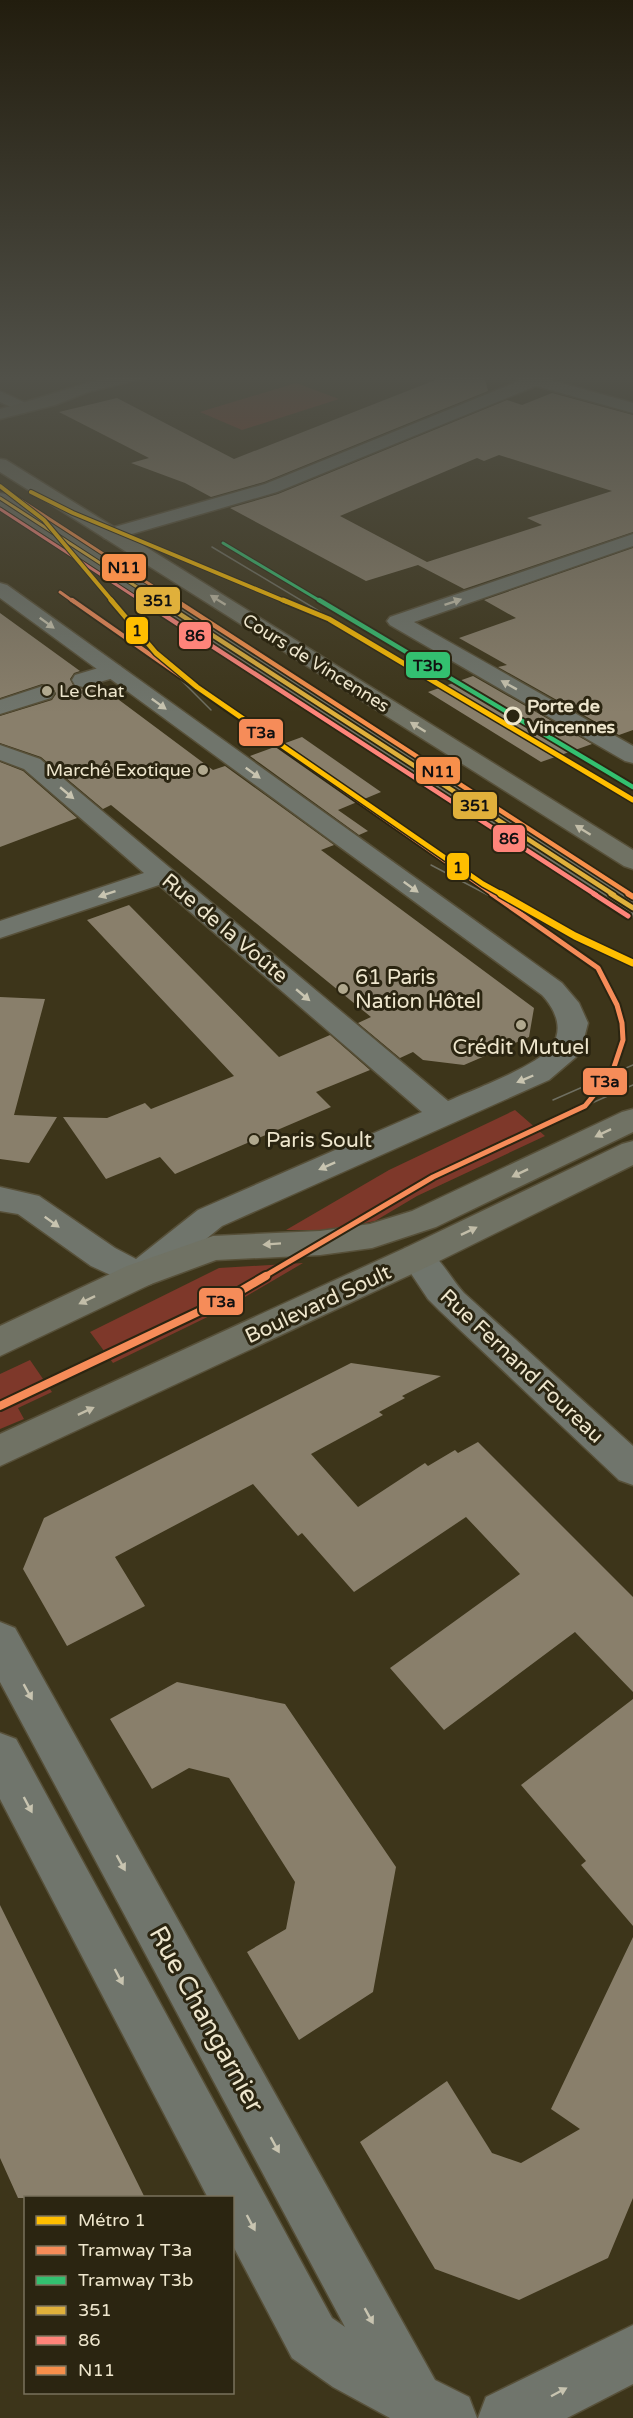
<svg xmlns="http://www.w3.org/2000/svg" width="633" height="2418" font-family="'Varela Round',sans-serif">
	<rect width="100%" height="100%" fill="#3d351a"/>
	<!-- green -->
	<path fill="#7e382a" d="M 296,383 L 339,399 L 242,430 L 200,412 Z
		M 515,1110 L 545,1136 L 417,1196 L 375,1221 L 330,1230 L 286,1230 L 389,1170 Z
		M 303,1263 L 228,1307 L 113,1363 L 90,1332 L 219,1268 Z
		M 30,1360 L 52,1392 L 18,1408 L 24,1419 L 0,1429 L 0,1374 Z"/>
	<!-- building -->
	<path fill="#897f6b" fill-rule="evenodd" d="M 448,375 L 484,375 L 488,391 L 264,482 L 211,497 L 185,483 L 131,463 L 149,458 L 59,412 L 117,398 L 234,459 Z
		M 552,393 L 633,415 L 633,532 L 464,589 L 418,565 L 366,581 L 230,508 L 278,494 L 507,400 L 522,405 ZM 499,455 L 612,491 L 527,518 L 542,525 L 427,562 L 340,516 L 477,458 L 484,461 Z
		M 633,548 L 633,730 L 619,735 L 498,667 L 507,665 L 459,638 L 516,618 L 484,600 Z
		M 0,613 L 80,671 L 74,673 L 70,679 L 74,687 L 84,689 L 99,685 L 213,770 L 225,766 L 334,845 L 321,850 L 534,1008 L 529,1037 L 464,1065 L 423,1060 L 413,1052 L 400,1058 L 358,1023 L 371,1017 L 111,805 L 103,809 L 41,757 L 0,743 L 0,716 L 52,700 L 56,694 L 53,687 L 42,684 L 0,698 Z
		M 473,676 L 592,744 L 541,762 L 428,692 Z
		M 302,737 L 381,792 L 338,810 L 368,831 L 359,835 L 250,756 Z
		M 0,762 L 23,771 L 77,818 L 0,847 Z
		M 129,905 L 279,1057 L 330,1035 L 370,1070 L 316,1092 L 331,1107 L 175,1174 L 160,1157 L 106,1179 L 63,1117 L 107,1118 L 145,1103 L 151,1109 L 234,1076 L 87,920 Z
		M 0,997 L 45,999 L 14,1115 L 57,1117 L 29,1163 L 0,1159 Z
		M 351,1363 L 441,1376 L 402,1396 L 405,1398 L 379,1412 L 383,1415 L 311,1454 L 358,1507 L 425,1463 L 428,1466 L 455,1450 L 458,1453 L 478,1442 L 633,1597 L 633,1692 L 575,1632 L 444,1730 L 390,1668 L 520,1574 L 466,1517 L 354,1592 L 302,1533 L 298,1536 L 253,1484 L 115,1557 L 145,1606 L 67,1646 L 23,1569 L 44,1518 Z
		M 177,1682 L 285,1704 L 396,1867 L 373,1992 L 299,2040 L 247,1952 L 286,1929 L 295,1882 L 229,1778 L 189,1768 L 152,1789 L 110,1719 Z
		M 633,1699 L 633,1926 L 581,1865 L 586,1861 L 521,1785 Z
		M 0,1905 L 145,2198 L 18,2198 L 0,2158 Z
		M 633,1937 L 633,2198 L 608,2258 L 519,2300 L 435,2269 L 360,2142 L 447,2081 L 492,2153 L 521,2163 L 580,2129 L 551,2109 Z"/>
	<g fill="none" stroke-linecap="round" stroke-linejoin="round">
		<!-- pedestrian casing -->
		<g stroke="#575039" stroke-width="3">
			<path id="pedestrian" d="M 112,664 L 120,666 L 123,671 L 120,676 L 83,687 L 75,685 L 72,680 L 75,675 Z
				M 43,686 L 51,688 L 54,693 L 51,698 L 0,714 L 0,700 Z"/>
		</g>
		<!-- minor casing -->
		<g stroke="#575039" stroke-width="3">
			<path id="minor" d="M 519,375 L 557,375 L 550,380 L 633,403 L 633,413 L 536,386 L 277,492 L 111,540 L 104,538 L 102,534 L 104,530 L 265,484 L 519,381 L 517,378 Z
				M 0,391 L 30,405 L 32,408 L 24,413 L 0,402 Z
				M 633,534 L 633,546 L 414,622 L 633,746 L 633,763 L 625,761 L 390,625 L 387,621 L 390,617 Z
				M 0,583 L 7,585 L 562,983 L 579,1003 L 588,1023 L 581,1050 L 576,1057 L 549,1080 L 222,1226 L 151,1284 L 139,1288 L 91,1266 L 18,1214 L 0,1211 L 0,1187 L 39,1196 L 115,1248 L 136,1259 L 198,1210 L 422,1112 L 159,885 L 0,938 L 0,921 L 144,873 L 24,769 L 0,760 L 0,745 L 40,759 L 448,1101 C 472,1090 538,1066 552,1046 C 564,1028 555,1009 542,995 L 0,598 Z
				M 417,1245 C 438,1251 449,1277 464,1293 L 633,1446 L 633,1485 L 619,1480 L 440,1311 L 428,1299 L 400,1257 L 405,1248 Z
				M 0,1622 L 15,1628 L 435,2380 L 469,2397 L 477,2418 L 390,2418 L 333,2387 L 292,2358 L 232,2244 L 232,2198 L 208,2198 L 0,1799 L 0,1733 L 16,1739 L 332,2318 L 345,2327 L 0,1682 Z
				M 633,2325 L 633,2384 L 567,2418 L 478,2418 L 486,2397 Z"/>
		</g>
		<!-- secondary casing -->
		<g stroke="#575039" stroke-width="3">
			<path id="secondary" d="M 119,375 L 146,375 L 144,378 L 88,392 L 55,405 L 0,419 L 0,409 C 40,399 78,384 119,375 Z"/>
		</g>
		<!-- primary casing -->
		<g stroke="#575039" stroke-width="3">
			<path id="primary" d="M 0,459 L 6,460 L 633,850 L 633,869 L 624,866 L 0,472 Z
				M 0,493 L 6,494 L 633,896 L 633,916 L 624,914 L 0,506 Z
				M 633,1109 L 633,1132 L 436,1227 L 372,1248 L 320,1255 L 216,1260 L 151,1284 L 0,1356 L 0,1326 L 127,1266 L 213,1236 L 320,1231 L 370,1224 L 412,1211 L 622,1112 Z
				M 633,1141 L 633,1165 L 429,1266 L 0,1466 L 0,1434 L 405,1248 L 622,1144 Z"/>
		</g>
		<!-- pedestrian -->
		<use href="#pedestrian" fill="#70756c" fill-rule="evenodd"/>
		<!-- minor -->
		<use href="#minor" fill="#70756c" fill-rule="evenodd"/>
		<!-- secondary -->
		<use href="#secondary" fill="#6a6c5e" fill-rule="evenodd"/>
		<!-- primary -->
		<use href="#primary" fill="#707264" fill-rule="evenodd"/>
		<!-- tram -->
		<path stroke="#6f6f61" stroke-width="1.5" d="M 212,547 L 501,720
			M 169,668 L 211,710
			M 616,789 L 633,796
			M 431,865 L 520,912
			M 553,1100 L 633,1065
			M 585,1106 L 633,1085"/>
		<!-- bus-1-far2 casing -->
		<g stroke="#2b2511" stroke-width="5">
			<path id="bus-1-far2" d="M 0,498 L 160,602"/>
		</g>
		<!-- bus-1-far1 casing -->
		<g stroke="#2b2511" stroke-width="8">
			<path id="bus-1-far1" d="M 158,600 L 614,895"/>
		</g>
		<!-- bus-1 casing -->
		<g stroke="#2b2511" stroke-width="9">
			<path id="bus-1" d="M 611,894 L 633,908"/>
		</g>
		<!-- bus-2-far2 casing -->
		<g stroke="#2b2511" stroke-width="5">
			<path id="bus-2-far2" d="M 0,509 L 143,602"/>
		</g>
		<!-- bus-2-far1 casing -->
		<g stroke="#2b2511" stroke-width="8">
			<path id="bus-2-far1" d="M 141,600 L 596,895"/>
		</g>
		<!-- bus-2 casing -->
		<g stroke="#2b2511" stroke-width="9">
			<path id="bus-2" d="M 594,894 L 628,916"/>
		</g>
		<!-- bus-3-far2 casing -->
		<g stroke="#2b2511" stroke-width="5">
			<path id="bus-3-far2" d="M 5,490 L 177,602"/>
		</g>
		<!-- bus-3-far1 casing -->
		<g stroke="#2b2511" stroke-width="8">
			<path id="bus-3-far1" d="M 175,600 L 631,895"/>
		</g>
		<!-- bus-3 casing -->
		<g stroke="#2b2511" stroke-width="9">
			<path id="bus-3" d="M 628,894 L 633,897"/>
		</g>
		<!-- bus-1-far2 -->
		<use href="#bus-1-far2" stroke="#e0b03b" stroke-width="3"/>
		<!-- bus-1-far1 -->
		<use href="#bus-1-far1" stroke="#e0b03b" stroke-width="4.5"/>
		<!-- bus-1 -->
		<use href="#bus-1" stroke="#e0b03b" stroke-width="5"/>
		<!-- bus-2-far2 -->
		<use href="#bus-2-far2" stroke="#ff847a" stroke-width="3"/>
		<!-- bus-2-far1 -->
		<use href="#bus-2-far1" stroke="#ff847a" stroke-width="4.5"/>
		<!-- bus-2 -->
		<use href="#bus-2" stroke="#ff847a" stroke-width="5"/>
		<!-- bus-3-far2 -->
		<use href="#bus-3-far2" stroke="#f78f4b" stroke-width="3"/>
		<!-- bus-3-far1 -->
		<use href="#bus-3-far1" stroke="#f78f4b" stroke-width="4.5"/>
		<!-- bus-3 -->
		<use href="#bus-3" stroke="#f78f4b" stroke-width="5"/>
		<!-- tram-1-far3 casing -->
		<g stroke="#2b2511" stroke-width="5">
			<path id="tram-1-far3" d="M 60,592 L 74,602"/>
		</g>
		<!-- tram-1-far2 casing -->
		<g stroke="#2b2511" stroke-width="8">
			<path id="tram-1-far2" d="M 72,600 L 494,895"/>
		</g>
		<!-- tram-1-far1 casing -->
		<g stroke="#2b2511" stroke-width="9">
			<path id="tram-1-far1" d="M 263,1277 L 433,1177 L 585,1106 L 612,1073 L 623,1040 L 622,1023 L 617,1005 L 598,968 L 492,894"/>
		</g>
		<!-- tram-1 casing -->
		<g stroke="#2b2511" stroke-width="12">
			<path id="tram-1" d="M 0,1406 L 230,1297 L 266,1276"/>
		</g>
		<!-- tram-2-far1 casing -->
		<g stroke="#2b2511" stroke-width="5">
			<path id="tram-2-far1" d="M 223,543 L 322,602"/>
		</g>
		<!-- tram-2 casing -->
		<g stroke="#2b2511" stroke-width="8">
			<path id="tram-2" d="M 319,600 L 633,787"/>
		</g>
		<!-- tram-1-far3 -->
		<use href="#tram-1-far3" stroke="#f68c59" stroke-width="3"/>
		<!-- tram-1-far2 -->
		<use href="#tram-1-far2" stroke="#f68c59" stroke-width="4.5"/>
		<!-- tram-1-far1 -->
		<use href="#tram-1-far1" stroke="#f68c59" stroke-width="5"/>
		<!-- tram-1 -->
		<use href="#tram-1" stroke="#f68c59" stroke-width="8"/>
		<!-- tram-2-far1 -->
		<use href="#tram-2-far1" stroke="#33c070" stroke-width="3"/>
		<!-- tram-2 -->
		<use href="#tram-2" stroke="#33c070" stroke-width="4.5"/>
		<!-- metro-1-far2 casing -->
		<g stroke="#2b2511" stroke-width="6">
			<path id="metro-1-far2" d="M 0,486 L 44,520 L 113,602
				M 31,492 L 73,513 L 287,602"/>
		</g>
		<!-- metro-1-far1 casing -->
		<g stroke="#2b2511" stroke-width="8">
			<path id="metro-1-far1" d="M 111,600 L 156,653 L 197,687 L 483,884 L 503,895
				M 283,600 L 329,619 L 633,800"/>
		</g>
		<!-- metro-1 casing -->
		<g stroke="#2b2511" stroke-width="10">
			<path id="metro-1" d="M 501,894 L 575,936 L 633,963"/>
		</g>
		<!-- metro-1-far2 -->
		<use href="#metro-1-far2" stroke="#ffbe00" stroke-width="4"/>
		<!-- metro-1-far1 -->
		<use href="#metro-1-far1" stroke="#ffbe00" stroke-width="5"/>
		<!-- metro-1 -->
		<use href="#metro-1" stroke="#ffbe00" stroke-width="7"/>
	</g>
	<!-- one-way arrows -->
	<defs><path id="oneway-solid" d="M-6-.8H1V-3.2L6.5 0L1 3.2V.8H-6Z" transform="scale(1.5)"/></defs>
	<g fill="#c2bda8">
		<use href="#oneway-solid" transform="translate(218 600) rotate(-148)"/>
		<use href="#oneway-solid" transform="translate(418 727) rotate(-148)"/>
		<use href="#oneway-solid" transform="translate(583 830) rotate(-148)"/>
		<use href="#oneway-solid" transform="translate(603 1133) rotate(154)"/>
		<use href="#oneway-solid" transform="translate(520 1173) rotate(154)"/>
		<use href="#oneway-solid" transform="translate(469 1231) rotate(-26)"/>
		<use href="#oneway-solid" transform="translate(272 1244) rotate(176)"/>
		<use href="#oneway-solid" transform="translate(87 1300) rotate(154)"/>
		<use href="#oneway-solid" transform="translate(86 1411) rotate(-25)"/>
	</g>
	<g fill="#c8c4b0">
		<use href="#oneway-solid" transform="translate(453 602) rotate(-19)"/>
		<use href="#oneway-solid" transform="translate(47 623) rotate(36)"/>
		<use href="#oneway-solid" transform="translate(509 685) rotate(-151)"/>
		<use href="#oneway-solid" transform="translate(159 704) rotate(36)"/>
		<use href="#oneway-solid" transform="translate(253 773) rotate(36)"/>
		<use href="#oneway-solid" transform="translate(67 793) rotate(40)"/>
		<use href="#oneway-solid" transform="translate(411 887) rotate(36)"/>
		<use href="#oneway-solid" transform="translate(107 894) rotate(161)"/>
		<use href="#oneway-solid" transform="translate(303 995) rotate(40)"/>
		<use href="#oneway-solid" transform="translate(525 1079) rotate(157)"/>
		<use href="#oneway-solid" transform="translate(327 1166) rotate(156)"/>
		<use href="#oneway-solid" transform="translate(52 1222) rotate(36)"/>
		<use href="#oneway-solid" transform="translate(28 1692) rotate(61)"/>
		<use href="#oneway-solid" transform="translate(28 1805) rotate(62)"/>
		<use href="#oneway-solid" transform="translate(121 1863) rotate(61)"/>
		<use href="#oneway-solid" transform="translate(119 1977) rotate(62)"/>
		<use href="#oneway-solid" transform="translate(275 2145) rotate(61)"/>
		<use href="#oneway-solid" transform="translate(251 2223) rotate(62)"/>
		<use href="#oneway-solid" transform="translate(369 2316) rotate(61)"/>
		<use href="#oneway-solid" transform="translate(559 2392) rotate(-28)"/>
	</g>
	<!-- sky -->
	<linearGradient id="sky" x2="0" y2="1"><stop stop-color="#221d0e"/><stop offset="0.53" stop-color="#515149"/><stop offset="1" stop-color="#515149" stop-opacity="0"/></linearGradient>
	<rect width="633" height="713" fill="url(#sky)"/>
	<!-- markers -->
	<g fill="#b0a88e" stroke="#2b2511" stroke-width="2">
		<circle cx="47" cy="691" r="6"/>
		<circle cx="203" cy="770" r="6"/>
		<circle cx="343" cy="989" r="6"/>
		<circle cx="521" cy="1025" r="6"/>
		<circle cx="254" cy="1140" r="6"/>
	</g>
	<circle fill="#2b2511" stroke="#eee6cd" stroke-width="3" cx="513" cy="716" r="8"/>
	<g text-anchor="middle" stroke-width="6" stroke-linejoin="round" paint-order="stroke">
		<!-- far-street labels -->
		<g font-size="18" fill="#eee6cd" stroke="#2b2511">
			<text transform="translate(316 663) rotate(32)" y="6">Cours de Vincennes</text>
		</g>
		<!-- far-poi labels -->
		<g font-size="18" fill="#eee6cd" stroke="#2b2511" text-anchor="start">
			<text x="59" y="697">Le Chat</text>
			<text x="191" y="776" text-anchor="end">Marché Exotique</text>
		</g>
		<!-- far-stop labels -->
		<g font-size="18" font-weight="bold" fill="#eee6cd" stroke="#2b2511" text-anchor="start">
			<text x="527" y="712">Porte de<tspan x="527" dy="21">Vincennes</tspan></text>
		</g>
		<!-- street labels -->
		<g font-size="21" fill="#eee6cd" stroke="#2b2511">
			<text transform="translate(225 928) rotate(40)" y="7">Rue de la Voûte</text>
			<text transform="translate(318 1304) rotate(-25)" y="7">Boulevard Soult</text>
			<text transform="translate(522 1366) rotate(43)" y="7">Rue Fernand Foureau</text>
		</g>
		<!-- poi labels -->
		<g font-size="21" fill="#eee6cd" stroke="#2b2511" text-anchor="start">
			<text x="355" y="984">61 Paris<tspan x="355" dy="24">Nation Hôtel</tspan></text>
			<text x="521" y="1054" text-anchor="middle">Crédit Mutuel</text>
			<text x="266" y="1147">Paris Soult</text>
		</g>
		<!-- near-street labels -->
		<g font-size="26" fill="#eee6cd" stroke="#2b2511">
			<text transform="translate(207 2019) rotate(61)" y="9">Rue Changarnier</text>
		</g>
	</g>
	<g stroke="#2b2511" stroke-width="2">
		<rect x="101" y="553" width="46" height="29" rx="6" fill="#f78f4b"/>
		<rect x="135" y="586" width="46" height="29" rx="6" fill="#e0b03b"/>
		<rect x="125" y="616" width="24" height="29" rx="6" fill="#ffbe00"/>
		<rect x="178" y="621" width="34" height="29" rx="6" fill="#ff847a"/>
		<rect x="405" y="651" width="46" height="28" rx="6" fill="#33c070"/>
		<rect x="238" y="718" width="46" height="29" rx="6" fill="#f68c59"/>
		<rect x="415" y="756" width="46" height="29" rx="6" fill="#f78f4b"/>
		<rect x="452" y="791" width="46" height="29" rx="6" fill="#e0b03b"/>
		<rect x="492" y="824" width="34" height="29" rx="6" fill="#ff847a"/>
		<rect x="446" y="852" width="24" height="29" rx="6" fill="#ffbe00"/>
		<rect x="582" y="1067" width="46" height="29" rx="6" fill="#f68c59"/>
		<rect x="198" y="1287" width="46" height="29" rx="6" fill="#f68c59"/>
	</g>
	<g font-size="16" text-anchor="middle" font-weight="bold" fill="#111">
		<text x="124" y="573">N11</text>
		<text x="158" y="606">351</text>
		<text x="137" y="636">1</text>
		<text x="195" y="641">86</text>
		<text x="428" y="671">T3b</text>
		<text x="261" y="738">T3a</text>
		<text x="438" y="777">N11</text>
		<text x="475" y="811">351</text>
		<text x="509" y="844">86</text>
		<text x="458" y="873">1</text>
		<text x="605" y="1087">T3a</text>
		<text x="221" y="1307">T3a</text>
	</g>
	<!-- legend -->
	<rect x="24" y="2196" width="210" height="198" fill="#2b2511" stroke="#79725c" stroke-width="1.5"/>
	<rect x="36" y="2216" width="30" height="9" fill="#ffbe00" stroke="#79725c" stroke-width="1.5"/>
	<text x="78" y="2226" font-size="18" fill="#eee6cd">Métro 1</text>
	<rect x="36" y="2246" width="30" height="9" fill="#f68c59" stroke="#79725c" stroke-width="1.5"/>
	<text x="78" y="2256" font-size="18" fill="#eee6cd">Tramway T3a</text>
	<rect x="36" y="2276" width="30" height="9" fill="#33c070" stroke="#79725c" stroke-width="1.5"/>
	<text x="78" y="2286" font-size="18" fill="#eee6cd">Tramway T3b</text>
	<rect x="36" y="2306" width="30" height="9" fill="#e0b03b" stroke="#79725c" stroke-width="1.5"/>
	<text x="78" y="2316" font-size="18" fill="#eee6cd">351</text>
	<rect x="36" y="2336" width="30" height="9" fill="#ff847a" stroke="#79725c" stroke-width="1.5"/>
	<text x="78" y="2346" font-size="18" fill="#eee6cd">86</text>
	<rect x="36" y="2366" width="30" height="9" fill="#f78f4b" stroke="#79725c" stroke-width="1.5"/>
	<text x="78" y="2376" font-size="18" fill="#eee6cd">N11</text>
</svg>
